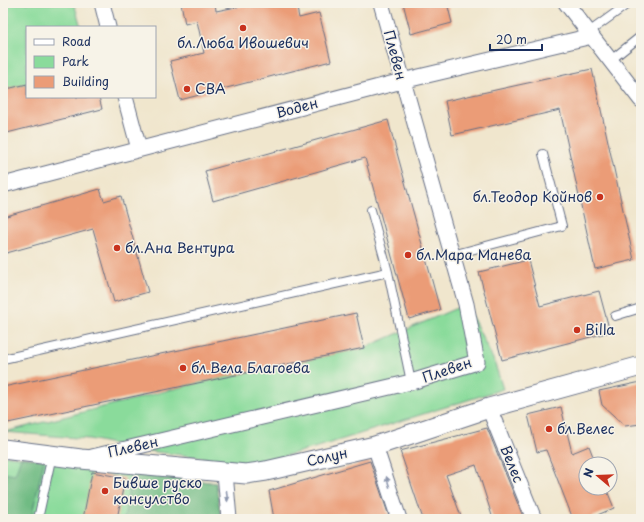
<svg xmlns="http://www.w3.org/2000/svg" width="644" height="522" font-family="'Playpen Sans',sans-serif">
	<rect width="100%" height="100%" fill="#f7f3e8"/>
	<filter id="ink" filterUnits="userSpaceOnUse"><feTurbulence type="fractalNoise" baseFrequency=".025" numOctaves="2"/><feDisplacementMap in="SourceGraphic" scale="8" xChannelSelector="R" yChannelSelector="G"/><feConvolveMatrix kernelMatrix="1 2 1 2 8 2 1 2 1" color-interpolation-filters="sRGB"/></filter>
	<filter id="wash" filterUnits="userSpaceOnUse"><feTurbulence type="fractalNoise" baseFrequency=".012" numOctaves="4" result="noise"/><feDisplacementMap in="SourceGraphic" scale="16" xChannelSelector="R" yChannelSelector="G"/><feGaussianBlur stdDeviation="0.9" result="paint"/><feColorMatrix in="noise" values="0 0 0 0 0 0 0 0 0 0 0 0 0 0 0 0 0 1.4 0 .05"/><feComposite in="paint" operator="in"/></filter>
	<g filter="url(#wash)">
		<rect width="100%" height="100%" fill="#f0e6cd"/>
		<!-- green -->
		<path fill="#8adb9b" stroke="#52857c" d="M 3,3 L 74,3 L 81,27 L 27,27 L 27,84 L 4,90 Z
			M 466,304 L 494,361 L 503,389 L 321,446 L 255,464 L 149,451 L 89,439 L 5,432 L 193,384 L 364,348 Z
			M 3,455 L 216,483 L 221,519 L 3,519 Z"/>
		<!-- forest -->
		<path fill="#6fbb83" stroke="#457570" d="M 21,457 L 44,460 L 31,519 L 3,519 L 3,473 L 15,475 Z
			M 132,471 L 216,483 L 221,519 L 124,519 Z"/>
		<g id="blocks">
			<!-- building -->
			<path fill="#eb9c77" d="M 181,3 L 215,3 L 216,11 L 257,3 L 296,3 L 299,18 L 319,13 L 331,61 L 180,100 L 170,61 L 204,53 L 197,21 L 185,24 Z
				M 403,3 L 447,3 L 452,23 L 411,34 Z
				M 592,69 L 634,260 L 595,269 L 560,110 L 452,135 L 445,101 Z
				M 27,84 L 27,97 L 99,97 L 102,109 L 3,134 L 3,90 Z
				M 388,120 L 440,310 L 409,319 L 365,158 L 213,201 L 205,171 Z
				M 100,189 L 104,201 L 121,196 L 148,292 L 114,302 L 93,229 L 3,254 L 3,217 Z
				M 528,260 L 540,306 L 599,291 L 610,332 L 502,360 L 479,272 Z
				M 356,313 L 364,348 L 3,424 L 3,387 Z
				M 641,382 L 641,424 L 625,426 L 602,405 L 599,391 Z
				M 561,407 L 572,453 L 589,446 L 596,464 L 586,464 L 586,488 L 606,488 L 614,508 L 588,519 L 573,519 L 546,450 L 537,452 L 528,415 Z
				M 487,428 L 524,519 L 493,519 L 476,465 L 446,475 L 462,519 L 423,519 L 400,451 Z
				M 370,461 L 390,519 L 354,519 L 353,516 L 328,519 L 274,519 L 269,491 Z
				M 92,472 L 125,478 L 117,519 L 83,519 Z"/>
		</g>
	</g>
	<g filter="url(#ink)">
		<use href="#blocks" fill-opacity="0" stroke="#666f85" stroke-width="1"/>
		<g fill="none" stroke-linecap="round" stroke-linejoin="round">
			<!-- service casing -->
			<g stroke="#666f85" stroke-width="10">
				<path id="service" d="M 589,32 L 629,3
					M 611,60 L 641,36
					M 371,210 L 388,272 L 411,382
					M 452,255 L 562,226 L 543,154
					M 615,316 L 641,308
					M 3,359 L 388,272
					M 38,519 L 52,455"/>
			</g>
			<!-- minor casing -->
			<g stroke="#666f85" stroke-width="17">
				<path id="minor" d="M 102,3 L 108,27
					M 566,3 L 641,100
					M 125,97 L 139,149
					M 3,185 L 402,81 L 592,36
					M 489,408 L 534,519
					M 375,446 L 399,519
					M 92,457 L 411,382 L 477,362 L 466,304 L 381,3
					M 225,473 L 229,519"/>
			</g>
			<!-- tertiary casing -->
			<g stroke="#666f85" stroke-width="21">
				<path id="tertiary" d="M 3,449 L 81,459 L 246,474 L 266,471 L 375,446 L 489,408 L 641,366"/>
			</g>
			<!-- service -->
			<use href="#service" stroke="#fff" stroke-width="8"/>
			<!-- minor -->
			<use href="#minor" stroke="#fff" stroke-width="15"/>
			<!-- tertiary -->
			<use href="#tertiary" stroke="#fff" stroke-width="19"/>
		</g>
		<!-- one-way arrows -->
		<defs><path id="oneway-solid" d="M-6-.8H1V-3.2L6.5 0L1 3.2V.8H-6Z"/></defs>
		<g fill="#8d97ae">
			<use href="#oneway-solid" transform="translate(388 482) rotate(-107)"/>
			<use href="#oneway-solid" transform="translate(227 496) rotate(84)"/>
		</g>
	</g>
	<!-- markers -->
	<g fill="#c8321e" stroke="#f7f3e8" stroke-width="1.5">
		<circle cx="243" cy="28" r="4"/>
		<circle cx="187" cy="89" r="4"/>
		<circle cx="600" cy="197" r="4"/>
		<circle cx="117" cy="248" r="4"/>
		<circle cx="408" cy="255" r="4"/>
		<circle cx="577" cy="330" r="4"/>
		<circle cx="183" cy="368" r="4"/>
		<circle cx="549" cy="429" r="4"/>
		<circle cx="105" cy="491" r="4"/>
	</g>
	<g text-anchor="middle" stroke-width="3" stroke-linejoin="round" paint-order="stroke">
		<!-- poi labels -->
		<g font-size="14" fill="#1b2f5e" stroke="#f7f3e8" text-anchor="start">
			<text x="243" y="48" text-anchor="middle">бл.Люба Ивошевич</text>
			<text x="195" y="94">CBA</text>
			<text x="592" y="202" text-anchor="end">бл.Теодор Койнов</text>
			<text x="125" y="253">бл.Ана Вентура</text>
			<text x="416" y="260">бл.Мара Манева</text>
			<text x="585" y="335">Billa</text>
			<text x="191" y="373">бл.Вела Благоева</text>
			<text x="557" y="434">бл.Велес</text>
			<text x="113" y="488">Бивше руско<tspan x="113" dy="16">консулство</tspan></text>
		</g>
		<!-- street labels -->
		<g font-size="14" fill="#1b2f5e" stroke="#f7f3e8">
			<text transform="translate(395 55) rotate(75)" y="5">Плевен</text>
			<text transform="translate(297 108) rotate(-15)" y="5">Воден</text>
			<text transform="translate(447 370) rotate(-19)" y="5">Плевен</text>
			<text transform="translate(133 447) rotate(-13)" y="5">Плевен</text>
			<text transform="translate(327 457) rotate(-13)" y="5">Солун</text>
			<text transform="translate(512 464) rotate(68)" y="5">Велес</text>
		</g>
	</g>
	<!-- margin -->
	<rect width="644" height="522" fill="none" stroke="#f7f3e8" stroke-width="16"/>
	<!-- legend -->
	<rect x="26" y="26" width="130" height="72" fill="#f7f3e8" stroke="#9fa5b1"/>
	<rect x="34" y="39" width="20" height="6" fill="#ffffff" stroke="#9fa5b1"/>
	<text x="62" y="46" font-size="12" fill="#1b2f5e">Road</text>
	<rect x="34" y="56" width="20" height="12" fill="#8adb9b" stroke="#9fa5b1"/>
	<text x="62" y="66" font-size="12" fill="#1b2f5e">Park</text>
	<rect x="34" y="76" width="20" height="12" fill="#eb9c77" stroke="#9fa5b1"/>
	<text x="62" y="86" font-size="12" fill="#1b2f5e">Building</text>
	<!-- north arrow -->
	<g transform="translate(598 476) rotate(289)"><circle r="19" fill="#f7f3e8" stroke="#9fa5b1"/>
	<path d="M0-3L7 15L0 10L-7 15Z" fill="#c8321e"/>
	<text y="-6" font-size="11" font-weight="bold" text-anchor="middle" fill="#1b2f5e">N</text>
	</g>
	<!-- scale -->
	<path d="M490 44v6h52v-6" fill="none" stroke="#1b2f5e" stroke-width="2"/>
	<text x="496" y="44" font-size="12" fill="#1b2f5e" stroke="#f7f3e8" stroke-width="3" paint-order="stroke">20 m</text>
</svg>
